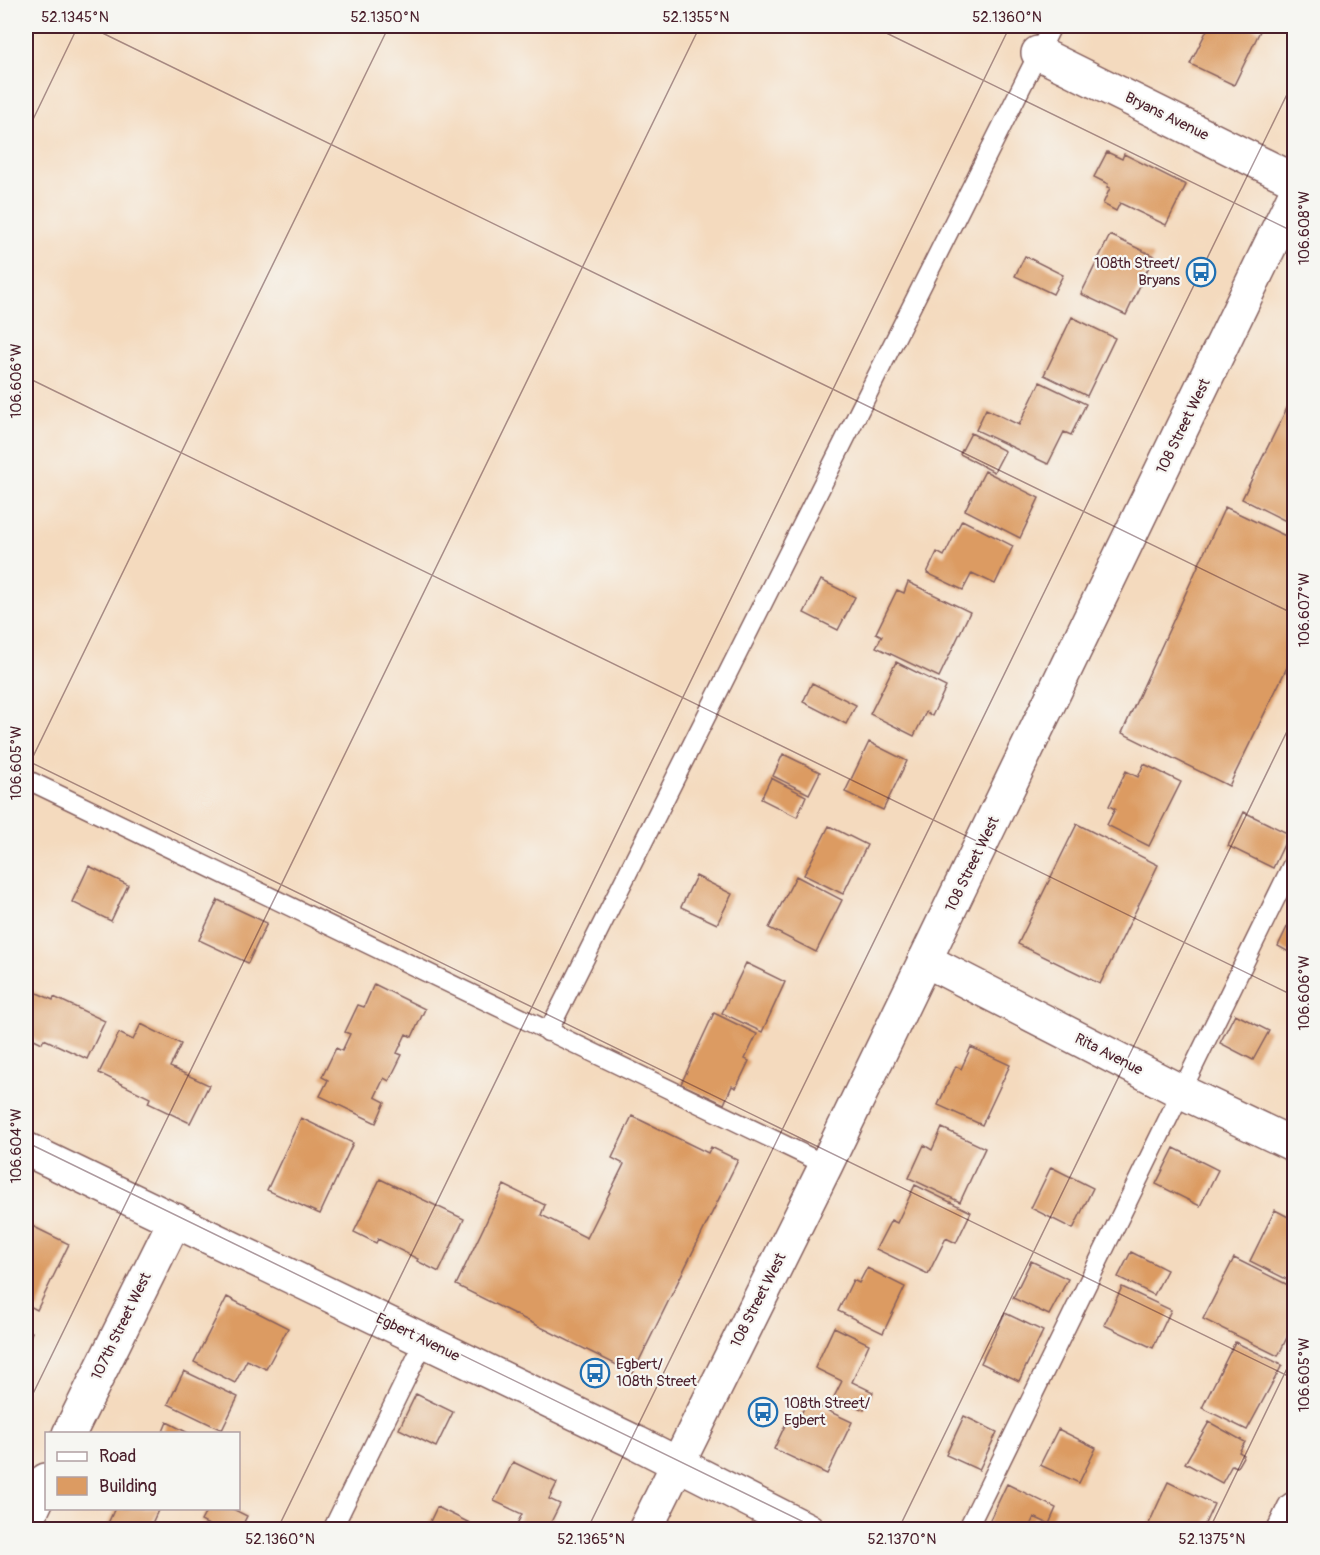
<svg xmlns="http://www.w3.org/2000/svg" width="1320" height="1555" font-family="Pangolin,sans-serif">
	<rect width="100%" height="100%" fill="#f6f6f2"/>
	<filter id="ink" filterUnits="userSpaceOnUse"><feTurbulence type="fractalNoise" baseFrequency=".0167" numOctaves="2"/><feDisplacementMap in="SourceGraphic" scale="12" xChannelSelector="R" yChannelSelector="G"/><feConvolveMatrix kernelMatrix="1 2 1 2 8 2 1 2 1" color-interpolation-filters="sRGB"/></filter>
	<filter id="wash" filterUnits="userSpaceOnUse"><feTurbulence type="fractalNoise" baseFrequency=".008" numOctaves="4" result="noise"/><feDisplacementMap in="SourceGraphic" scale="24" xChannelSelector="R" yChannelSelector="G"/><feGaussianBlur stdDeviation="1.35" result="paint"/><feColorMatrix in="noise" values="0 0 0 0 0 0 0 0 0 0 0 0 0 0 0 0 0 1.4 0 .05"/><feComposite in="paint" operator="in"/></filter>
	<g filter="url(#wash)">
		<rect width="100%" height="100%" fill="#f4dabe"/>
		<g id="blocks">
			<!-- building -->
			<path fill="#dc9b62" d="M 1209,26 L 1247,26 L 1260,31 L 1234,85 L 1190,64 Z
				M 1107,152 L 1122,159 L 1124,154 L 1186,185 L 1166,225 L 1120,203 L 1116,211 L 1103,204 L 1110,188 L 1107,187 L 1108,184 L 1094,177 Z
				M 1110,235 L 1154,256 L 1126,315 L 1081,294 Z
				M 1025,256 L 1063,275 L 1053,294 L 1015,276 Z
				M 1072,317 L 1115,338 L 1087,396 L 1044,375 Z
				M 1040,382 L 1086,404 L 1071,435 L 1064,432 L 1048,464 L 976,430 L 986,409 L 1019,425 Z
				M 1294,394 L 1294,525 L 1242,499 Z
				M 971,433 L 1005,451 L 994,472 L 960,454 Z
				M 985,471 L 1039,498 L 1020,538 L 965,510 Z
				M 1225,507 L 1294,540 L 1294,653 L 1229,786 L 1122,733 Z
				M 962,520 L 1013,546 L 995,584 L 972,573 L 963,590 L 927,573 L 937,552 L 944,556 Z
				M 821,580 L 855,597 L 838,630 L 804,613 Z
				M 908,582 L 970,612 L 939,677 L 876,647 L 882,636 L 876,633 L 897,590 L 904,593 Z
				M 896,662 L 946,687 L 932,716 L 926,712 L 914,736 L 870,714 Z
				M 812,683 L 856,705 L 846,724 L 803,702 Z
				M 869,742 L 907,761 L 883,810 L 845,792 Z
				M 783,754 L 820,772 L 809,794 L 773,776 Z
				M 1144,764 L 1181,782 L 1149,846 L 1107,825 L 1115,809 L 1109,806 L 1126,771 L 1138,777 Z
				M 771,778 L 806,796 L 797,817 L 761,799 Z
				M 1244,812 L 1289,834 L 1273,868 L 1228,846 Z
				M 1077,824 L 1158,865 L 1100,984 L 1018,944 Z
				M 829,826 L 867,845 L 843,894 L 804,875 Z
				M 89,866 L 128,885 L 111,921 L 72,902 Z
				M 696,876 L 732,894 L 717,924 L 681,907 Z
				M 796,876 L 842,900 L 816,952 L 769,928 Z
				M 218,900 L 267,923 L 248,963 L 199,940 Z
				M 1292,917 L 1294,918 L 1294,955 L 1278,946 Z
				M 746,963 L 785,982 L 762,1032 L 722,1013 Z
				M 374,984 L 425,1009 L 412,1037 L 406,1034 L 397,1053 L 402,1055 L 389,1081 L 384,1078 L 375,1097 L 385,1102 L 376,1123 L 320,1096 L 328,1080 L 322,1077 L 336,1048 L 342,1051 L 350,1034 L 345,1032 L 358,1005 L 364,1007 Z
				M 28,989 L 53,1000 L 54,997 L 105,1021 L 87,1059 L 44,1039 L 42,1043 L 26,1035 L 26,995 Z
				M 714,1013 L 757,1034 L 745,1059 L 749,1061 L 736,1088 L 732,1086 L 724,1104 L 681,1084 Z
				M 1235,1014 L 1269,1031 L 1253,1060 L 1220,1043 Z
				M 141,1024 L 181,1044 L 170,1067 L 209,1085 L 190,1123 L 148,1103 L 150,1098 L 99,1073 L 119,1033 L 133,1040 Z
				M 971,1047 L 1010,1065 L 982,1125 L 938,1105 L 956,1066 L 961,1069 Z
				M 632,1116 L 708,1153 L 711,1147 L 738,1160 L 633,1373 L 456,1285 L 504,1185 L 545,1205 L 541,1215 L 587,1238 L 624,1164 L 612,1158 Z
				M 301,1118 L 353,1143 L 320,1214 L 267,1190 Z
				M 942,1128 L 985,1148 L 960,1202 L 909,1178 L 924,1145 L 932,1150 Z
				M 1174,1148 L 1218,1170 L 1200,1206 L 1156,1184 Z
				M 1051,1167 L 1093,1188 L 1073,1229 L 1031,1208 Z
				M 380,1179 L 464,1219 L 439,1272 L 417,1261 L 418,1259 L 378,1239 L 376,1243 L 354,1232 Z
				M 915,1185 L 971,1212 L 956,1243 L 946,1238 L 928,1274 L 876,1249 L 891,1220 L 897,1223 Z
				M 1275,1210 L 1294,1220 L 1294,1277 L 1292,1282 L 1250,1261 Z
				M 28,1224 L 69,1244 L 37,1310 L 26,1304 Z
				M 1131,1252 L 1167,1270 L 1154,1295 L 1118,1277 Z
				M 1234,1258 L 1294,1288 L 1294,1323 L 1278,1356 L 1203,1319 Z
				M 1031,1261 L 1068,1279 L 1049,1315 L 1013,1298 Z
				M 867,1268 L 905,1287 L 883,1333 L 838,1311 L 853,1280 L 859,1283 Z
				M 1122,1287 L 1171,1310 L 1153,1348 L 1104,1325 Z
				M 227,1297 L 288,1328 L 266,1369 L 247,1360 L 235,1383 L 194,1362 Z
				M 1005,1313 L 1043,1331 L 1019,1381 L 981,1363 Z
				M 834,1327 L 869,1344 L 852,1382 L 873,1392 L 864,1410 L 834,1397 L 842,1381 L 815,1368 Z
				M 26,1329 L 32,1332 L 26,1346 Z
				M 1235,1342 L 1282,1365 L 1247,1430 L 1202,1408 Z
				M 184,1371 L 238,1397 L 222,1430 L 168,1404 Z
				M 416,1394 L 453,1412 L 436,1447 L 399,1429 Z
				M 807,1401 L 852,1422 L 827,1474 L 774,1449 L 789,1417 L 798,1421 Z
				M 964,1416 L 997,1432 L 979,1470 L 946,1455 Z
				M 167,1422 L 190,1434 L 162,1434 Z
				M 1209,1422 L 1245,1442 L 1239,1452 L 1244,1455 L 1237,1467 L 1232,1465 L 1222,1483 L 1185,1463 Z
				M 1058,1429 L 1096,1448 L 1079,1483 L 1040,1465 Z
				M 513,1462 L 557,1483 L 549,1499 L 560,1504 L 550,1524 L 557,1527 L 556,1530 L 514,1530 L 522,1514 L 494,1501 Z
				M 1168,1482 L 1214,1504 L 1202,1530 L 1146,1530 Z
				M 1007,1484 L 1056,1508 L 1049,1524 L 1034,1517 L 1028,1530 L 985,1530 Z
				M 437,1507 L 484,1530 L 426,1530 Z
				M 115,1508 L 159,1508 L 149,1530 L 105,1530 Z
				M 208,1508 L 231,1508 L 247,1516 L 240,1530 L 218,1530 L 201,1521 Z"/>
		</g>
	</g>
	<g filter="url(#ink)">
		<use href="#blocks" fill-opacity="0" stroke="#86605e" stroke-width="1.5"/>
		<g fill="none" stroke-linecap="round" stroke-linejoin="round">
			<!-- lane casing -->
			<g stroke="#86605e" stroke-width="21">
				<path id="lane" d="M 26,779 L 826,1165
					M 548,1032 L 1052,26
					M 332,1530 L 425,1340
					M 967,1530 L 1294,861"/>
			</g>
			<!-- street casing -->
			<g stroke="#86605e" stroke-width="36">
				<path id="street" d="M 1038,53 L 1294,180
					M 925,960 L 1180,1091 L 1294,1145
					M 26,1149 L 637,1443 L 808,1530
					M 69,1434 L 175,1220
					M 26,1523 L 46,1480
					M 1284,1530 L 1294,1509"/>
			</g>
			<!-- secondary casing -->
			<g stroke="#86605e" stroke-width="36">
				<path id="secondary" d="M 645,1530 L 826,1165 L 1294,196"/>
			</g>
			<!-- lane -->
			<use href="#lane" stroke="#fff" stroke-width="18"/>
			<!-- street -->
			<use href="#street" stroke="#fff" stroke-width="33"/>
			<!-- secondary -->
			<use href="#secondary" stroke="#fff" stroke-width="33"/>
		</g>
	</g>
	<!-- ticks -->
	<path fill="none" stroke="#4a1f2b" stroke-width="1.5" stroke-opacity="0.45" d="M 88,26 L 1294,614M 872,26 L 1294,232M 26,134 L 78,26M 26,377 L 1294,996M 26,760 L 1294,1379M 26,771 L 389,26M 26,1142 L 820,1530M 26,1408 L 700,26M 26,1524 L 36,1530M 277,1530 L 1010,26M 587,1530 L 1294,80M 898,1530 L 1294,717M 1209,1530 L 1294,1354"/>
	<!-- icons -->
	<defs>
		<g id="bus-ring" transform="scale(1.5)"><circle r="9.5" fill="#f6f6f2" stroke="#1f6fb2" stroke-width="1.5"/><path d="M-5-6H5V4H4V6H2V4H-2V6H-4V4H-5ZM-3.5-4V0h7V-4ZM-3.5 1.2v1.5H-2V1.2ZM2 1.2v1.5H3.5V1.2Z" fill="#1f6fb2"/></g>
	</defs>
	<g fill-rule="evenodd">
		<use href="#bus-ring" x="1201" y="272"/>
		<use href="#bus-ring" x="595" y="1373"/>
		<use href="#bus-ring" x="763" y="1412"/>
	</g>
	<g text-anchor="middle" stroke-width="4.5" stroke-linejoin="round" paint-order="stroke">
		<!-- street labels -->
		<g font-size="15" fill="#4a1f2b" stroke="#f6f6f2">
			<text transform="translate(1167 116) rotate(26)" y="5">Bryans Avenue</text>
			<text transform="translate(1183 426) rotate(-64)" y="5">108 Street West</text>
			<text transform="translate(972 864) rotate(-64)" y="5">108 Street West</text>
			<text transform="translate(1109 1054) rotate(27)" y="5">Rita Avenue</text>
			<text transform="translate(758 1300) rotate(-63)" y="5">108 Street West</text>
			<text transform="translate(121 1326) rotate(-64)" y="5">107th Street West</text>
			<text transform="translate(418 1337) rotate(26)" y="5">Egbert Avenue</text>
		</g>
		<!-- poi labels -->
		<g font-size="15" fill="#4a1f2b" stroke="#f6f6f2" text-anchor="start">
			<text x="1180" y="268" text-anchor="end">108th Street/<tspan x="1180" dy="17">Bryans</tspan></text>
			<text x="616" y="1369">Egbert/<tspan x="616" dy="17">108th Street</tspan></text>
			<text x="784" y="1408">108th Street/<tspan x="784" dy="17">Egbert</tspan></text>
		</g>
	</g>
	<!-- margin -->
	<rect width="1320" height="1555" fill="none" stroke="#f6f6f2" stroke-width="66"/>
	<!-- legend -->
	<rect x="45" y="1432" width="195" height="78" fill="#f6f6f2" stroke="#b1a0a2" stroke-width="1.5"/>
	<rect x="57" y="1452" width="30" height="9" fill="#ffffff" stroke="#b1a0a2" stroke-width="1.5"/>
	<text x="99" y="1462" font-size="18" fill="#4a1f2b">Road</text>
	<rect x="57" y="1477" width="30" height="18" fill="#dc9b62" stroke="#b1a0a2" stroke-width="1.5"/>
	<text x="99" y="1492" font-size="18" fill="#4a1f2b">Building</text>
	<rect x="33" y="33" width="1254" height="1489" fill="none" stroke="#4a1f2b" stroke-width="2"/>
	<g font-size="15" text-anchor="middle" fill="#4a1f2b">
		<text x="75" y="22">52.1345°N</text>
		<text x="385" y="22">52.1350°N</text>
		<text x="696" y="22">52.1355°N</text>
		<text x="1007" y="22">52.1360°N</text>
		<text transform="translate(1304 228) rotate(-90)" y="5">106.608°W</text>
		<text transform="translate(16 381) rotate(-90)" y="5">106.606°W</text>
		<text transform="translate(1304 610) rotate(-90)" y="5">106.607°W</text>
		<text transform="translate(16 763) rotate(-90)" y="5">106.605°W</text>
		<text transform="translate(1304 993) rotate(-90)" y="5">106.606°W</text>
		<text transform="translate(16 1146) rotate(-90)" y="5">106.604°W</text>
		<text transform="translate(1304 1375) rotate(-90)" y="5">106.605°W</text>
		<text x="280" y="1544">52.1360°N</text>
		<text x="591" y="1544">52.1365°N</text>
		<text x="902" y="1544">52.1370°N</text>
		<text x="1212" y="1544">52.1375°N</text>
	</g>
</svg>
